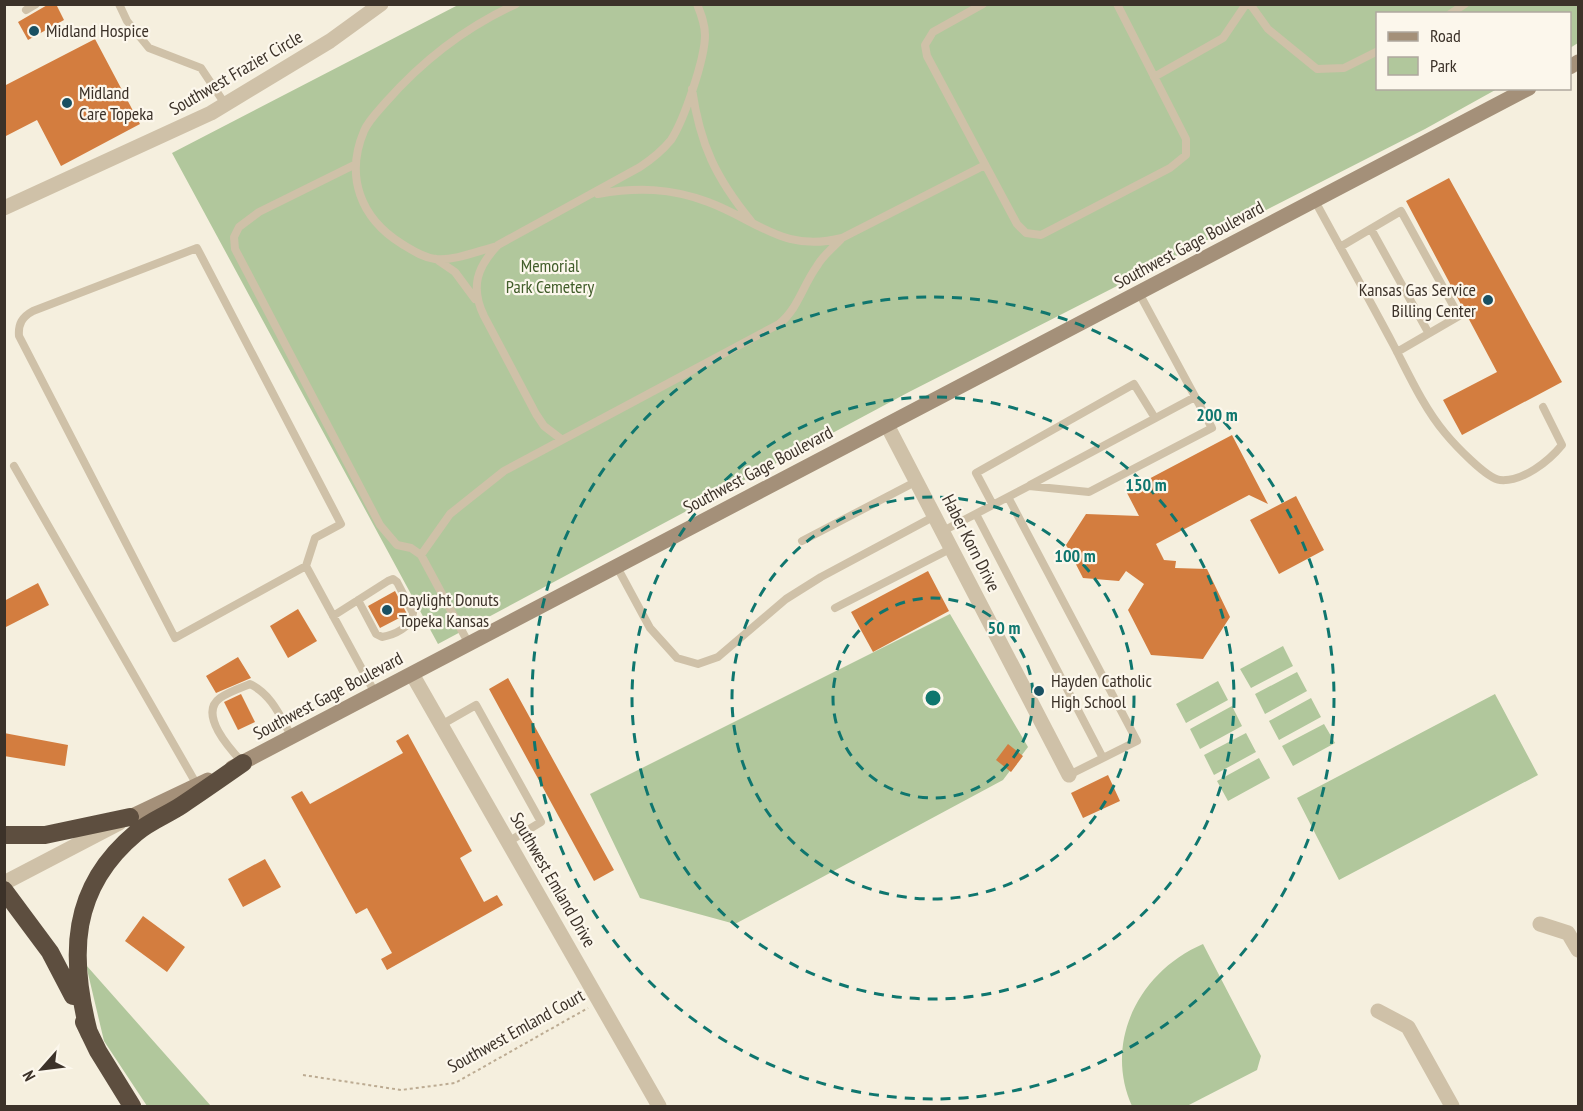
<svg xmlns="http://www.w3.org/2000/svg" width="1583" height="1111" font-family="'PT Sans Narrow',sans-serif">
	<rect width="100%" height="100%" fill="#f5efde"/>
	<!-- green -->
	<path fill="#b1c79c" d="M 458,5 L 1578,5 L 1578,43 L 1570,48 L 1570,14 L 1378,14 L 1378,88 L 1497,89 L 1425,129 L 909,392 L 438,644 L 172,153 Z
		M 950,614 L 1028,747 L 1003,780 L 735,924 L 640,898 L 590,794 Z
		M 1283,646 L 1293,666 L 1251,688 L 1240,669 Z
		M 1297,672 L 1307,691 L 1265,714 L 1255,694 Z
		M 1218,681 L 1228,700 L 1186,723 L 1176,704 Z
		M 1495,694 L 1538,775 L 1339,880 L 1297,798 Z
		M 1311,698 L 1321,717 L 1279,740 L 1269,721 Z
		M 1232,706 L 1242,726 L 1200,749 L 1190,729 Z
		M 1324,724 L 1335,743 L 1293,766 L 1282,746 Z
		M 1246,733 L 1256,752 L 1214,775 L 1204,755 Z
		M 1259,758 L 1270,778 L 1228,801 L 1217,781 Z
		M 1203,944 L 1261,1056 L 1257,1070 L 1187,1106 L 1132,1106 C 1103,1041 1140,971 1203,944 Z
		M 86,965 L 211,1106 L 147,1106 L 104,1041 Z"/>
	<!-- building -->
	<path fill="#d37d3f" d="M 49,4 L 56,4 L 64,20 L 28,40 L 18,22 Z
		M 95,39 L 140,124 L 61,166 L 37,120 L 4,137 L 4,86 Z
		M 1449,178 L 1562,382 L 1462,435 L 1443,400 L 1497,372 L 1406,201 Z
		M 1232,435 L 1268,504 L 1249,495 L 1156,544 L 1164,560 L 1176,561 L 1175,568 L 1207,569 L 1230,617 L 1203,659 L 1151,655 L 1128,610 L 1144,584 L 1126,571 L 1119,581 L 1083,578 L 1066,545 L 1086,514 L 1139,516 L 1126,491 Z
		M 1296,496 L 1324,550 L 1279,574 L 1250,520 Z
		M 928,571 L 949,611 L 873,652 L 851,612 Z
		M 38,583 L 49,605 L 4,628 L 4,601 Z
		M 395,591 L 407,614 L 380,628 L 368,606 Z
		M 298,609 L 317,641 L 288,658 L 270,626 Z
		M 238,657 L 251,678 L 216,693 L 206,676 Z
		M 508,678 L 614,870 L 594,881 L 489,689 Z
		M 241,694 L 255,722 L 238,730 L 224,702 Z
		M 4,733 L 68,745 L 65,766 L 4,756 Z
		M 408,734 L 472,851 L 460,858 L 484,902 L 497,895 L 503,905 L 387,970 L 381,959 L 392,953 L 367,908 L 356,914 L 291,797 L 302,791 L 310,804 L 334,791 L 403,753 L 396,741 Z
		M 1008,744 L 1023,756 L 1011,772 L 996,760 Z
		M 1108,775 L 1120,801 L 1083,818 L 1071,793 Z
		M 265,859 L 281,887 L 243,907 L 228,879 Z
		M 143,916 L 185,947 L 167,972 L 125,941 Z"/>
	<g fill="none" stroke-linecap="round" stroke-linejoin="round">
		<!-- path -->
		<path stroke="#bcab92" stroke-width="2" stroke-dasharray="3 3" stroke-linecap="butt" d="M 303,1075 L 401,1090 L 455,1083 L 588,1008"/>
		<!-- service -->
		<path stroke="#cfc1a8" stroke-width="8" d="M 119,4 L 127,21 L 149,48 L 201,68 L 225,104
			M 983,4 L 933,32 L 925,45 L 927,56 L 1017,224 L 1026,233 L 1041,235 L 1170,168 L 1186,155 L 1186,139 L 1117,4
			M 1250,4 L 1268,29 L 1317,69 L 1344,68 L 1378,51
			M 26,10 L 36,4
			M 1450,14 L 1465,4
			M 1154,77 L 1223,38 L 1246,4
			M 692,89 C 700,145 716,178 751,221
			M 354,165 L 259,212 L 239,227 L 234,237 L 235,249 L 380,525 L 397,545 L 411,548 L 421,555
			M 598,194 C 637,187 671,188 708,202 C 759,221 783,253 842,238 L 985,165
			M 1315,201 C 1341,249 1368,297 1394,346 C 1409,375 1424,408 1445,433 C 1454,444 1487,479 1500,480 C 1523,482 1549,461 1562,445 L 1543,407
			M 1371,229 L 1428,332
			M 497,246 C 478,251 454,261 435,259 C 422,257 412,250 402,244 C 360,218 345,176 364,131 C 368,121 379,110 386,102 C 422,61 466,27 516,4
			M 1340,247 L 1401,211 L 1459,316 L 1397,352
			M 197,248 L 341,524 L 315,538 L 306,566 L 175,638 L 19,336 C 18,324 22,317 33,311 Z
			M 436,259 L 455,272 L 475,299
			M 561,439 L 544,426 L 536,414 L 484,316 C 470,287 477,267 498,245 L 640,167 C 652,159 662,151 671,140 C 684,120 705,59 705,35 C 705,24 701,14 697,4
			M 14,466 L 197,785
			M 1030,485 L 1195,397
			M 1008,497 L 1137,741 L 1069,775
			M 993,505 L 976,473 L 1134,384 L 1155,418
			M 976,514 L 1103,758
			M 943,531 L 1029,486 L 1089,492 L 1212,428 L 1139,293
			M 802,541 L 917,481
			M 306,566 L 375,693
			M 617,567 L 650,628 L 677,658 L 698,664 L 718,657 L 786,599 L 821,577 L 935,516
			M 835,608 L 952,548
			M 333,616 L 388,581 L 393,579 L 397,582 L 413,613 C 412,627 394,635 382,637 L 376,634 L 358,600
			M 469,644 L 421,555 L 450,514 L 504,471 L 779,324 C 798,309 803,285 817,266 C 823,255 834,247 842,238
			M 441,725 L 476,705 L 541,822 L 508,842
			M 242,762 C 230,749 198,714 220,698 C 228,692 240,688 250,684 C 272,695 280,716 292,737"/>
		<!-- minor -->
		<path stroke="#cfc1a8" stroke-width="15" d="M 4,208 L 211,113 L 330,41 L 381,4
			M 887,425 L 1069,775
			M 412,674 L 659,1106
			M 1540,924 L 1568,933 L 1578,950
			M 1378,1011 L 1408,1027 L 1452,1106"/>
		<!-- tertiary -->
		<path stroke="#cfc1a8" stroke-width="15" d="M 4,883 L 119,823"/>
		<!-- secondary -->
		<path stroke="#a49079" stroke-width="15" d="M 1570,67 L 1578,62
			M 232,768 L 1529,88
			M 130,817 L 208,780"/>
		<!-- motorway -->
		<path stroke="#5d4e3f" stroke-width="18" d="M 4,835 L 45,835 L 130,817
			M 4,890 L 50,952 L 73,996
			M 84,1022 L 98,1051 L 132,1106
			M 89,1033 C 69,956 70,888 136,833 C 150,821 167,815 182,805 C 203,791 223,777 243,763"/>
	</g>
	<!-- distance rings -->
	<g fill="none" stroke="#0f766e" stroke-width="3" stroke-dasharray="10 8">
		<circle cx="933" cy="698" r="100"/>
		<circle cx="933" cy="698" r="201"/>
		<circle cx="933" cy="698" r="301"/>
		<circle cx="933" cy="698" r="401"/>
	</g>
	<!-- markers -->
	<g fill="#195062" stroke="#fcf7ec" stroke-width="2">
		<circle cx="34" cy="31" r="6"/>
		<circle cx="67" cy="103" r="6"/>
		<circle cx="1488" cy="300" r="6"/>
		<circle cx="387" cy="610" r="6"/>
		<circle cx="1039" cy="691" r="6"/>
	</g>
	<g text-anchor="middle" stroke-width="4.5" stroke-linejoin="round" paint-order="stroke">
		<!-- poi labels -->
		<g font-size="18" fill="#3c3229" stroke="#fcf7ec" text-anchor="start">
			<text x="46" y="37">Midland Hospice</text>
			<text x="79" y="99">Midland<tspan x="79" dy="21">Care Topeka</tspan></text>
			<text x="1476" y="296" text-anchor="end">Kansas Gas Service<tspan x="1476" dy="21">Billing Center</tspan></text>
			<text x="399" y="606">Daylight Donuts<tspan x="399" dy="21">Topeka Kansas</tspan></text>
			<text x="1051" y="687">Hayden Catholic<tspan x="1051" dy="21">High School</tspan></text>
		</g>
		<!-- street labels -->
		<g font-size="18" fill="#3c3229" stroke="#fcf7ec">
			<text transform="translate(236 73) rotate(-30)" y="6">Southwest Frazier Circle</text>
			<text transform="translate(1189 245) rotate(-28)" y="6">Southwest Gage Boulevard</text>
			<text transform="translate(758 470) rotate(-28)" y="6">Southwest Gage Boulevard</text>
			<text transform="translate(971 543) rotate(63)" y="6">Haber Korn Drive</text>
			<text transform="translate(328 696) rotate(-28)" y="6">Southwest Gage Boulevard</text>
			<text transform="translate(553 880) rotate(60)" y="6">Southwest Emland Drive</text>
			<text transform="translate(516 1031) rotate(-29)" y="6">Southwest Emland Court</text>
		</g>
		<!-- park labels -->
		<g font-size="18" fill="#415d2a" stroke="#fcf7ec">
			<text x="550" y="272">Memorial<tspan x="550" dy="21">Park Cemetery</tspan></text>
		</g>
	</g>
	<circle cx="933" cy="698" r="9" fill="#0f766e" stroke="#fcf7ec" stroke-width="3"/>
	<g font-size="18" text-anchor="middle" font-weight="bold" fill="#0f766e" stroke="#fcf7ec" stroke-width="4.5" stroke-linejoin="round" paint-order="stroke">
		<text x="1217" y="421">200 m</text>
		<text x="1146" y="491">150 m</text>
		<text x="1075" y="562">100 m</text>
		<text x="1004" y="634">50 m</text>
	</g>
	<!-- border -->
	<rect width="1583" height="1111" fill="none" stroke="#3c3229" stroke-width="12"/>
	<!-- legend -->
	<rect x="1376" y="12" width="195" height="78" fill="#fcf7ec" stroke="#afa89e" stroke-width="1.5"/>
	<rect x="1388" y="32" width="30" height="9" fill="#a49079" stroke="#afa89e" stroke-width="1.5"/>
	<text x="1430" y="42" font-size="18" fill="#3c3229">Road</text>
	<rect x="1388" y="57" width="30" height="18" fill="#b1c79c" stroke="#afa89e" stroke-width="1.5"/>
	<text x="1430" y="72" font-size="18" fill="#3c3229">Park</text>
	<!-- north arrow -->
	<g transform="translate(42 1069) rotate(242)" stroke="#fcf7ec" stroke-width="4.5" paint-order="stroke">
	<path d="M0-4.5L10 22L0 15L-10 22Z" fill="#3c3229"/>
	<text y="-9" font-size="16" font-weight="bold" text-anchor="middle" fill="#3c3229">N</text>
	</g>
</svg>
